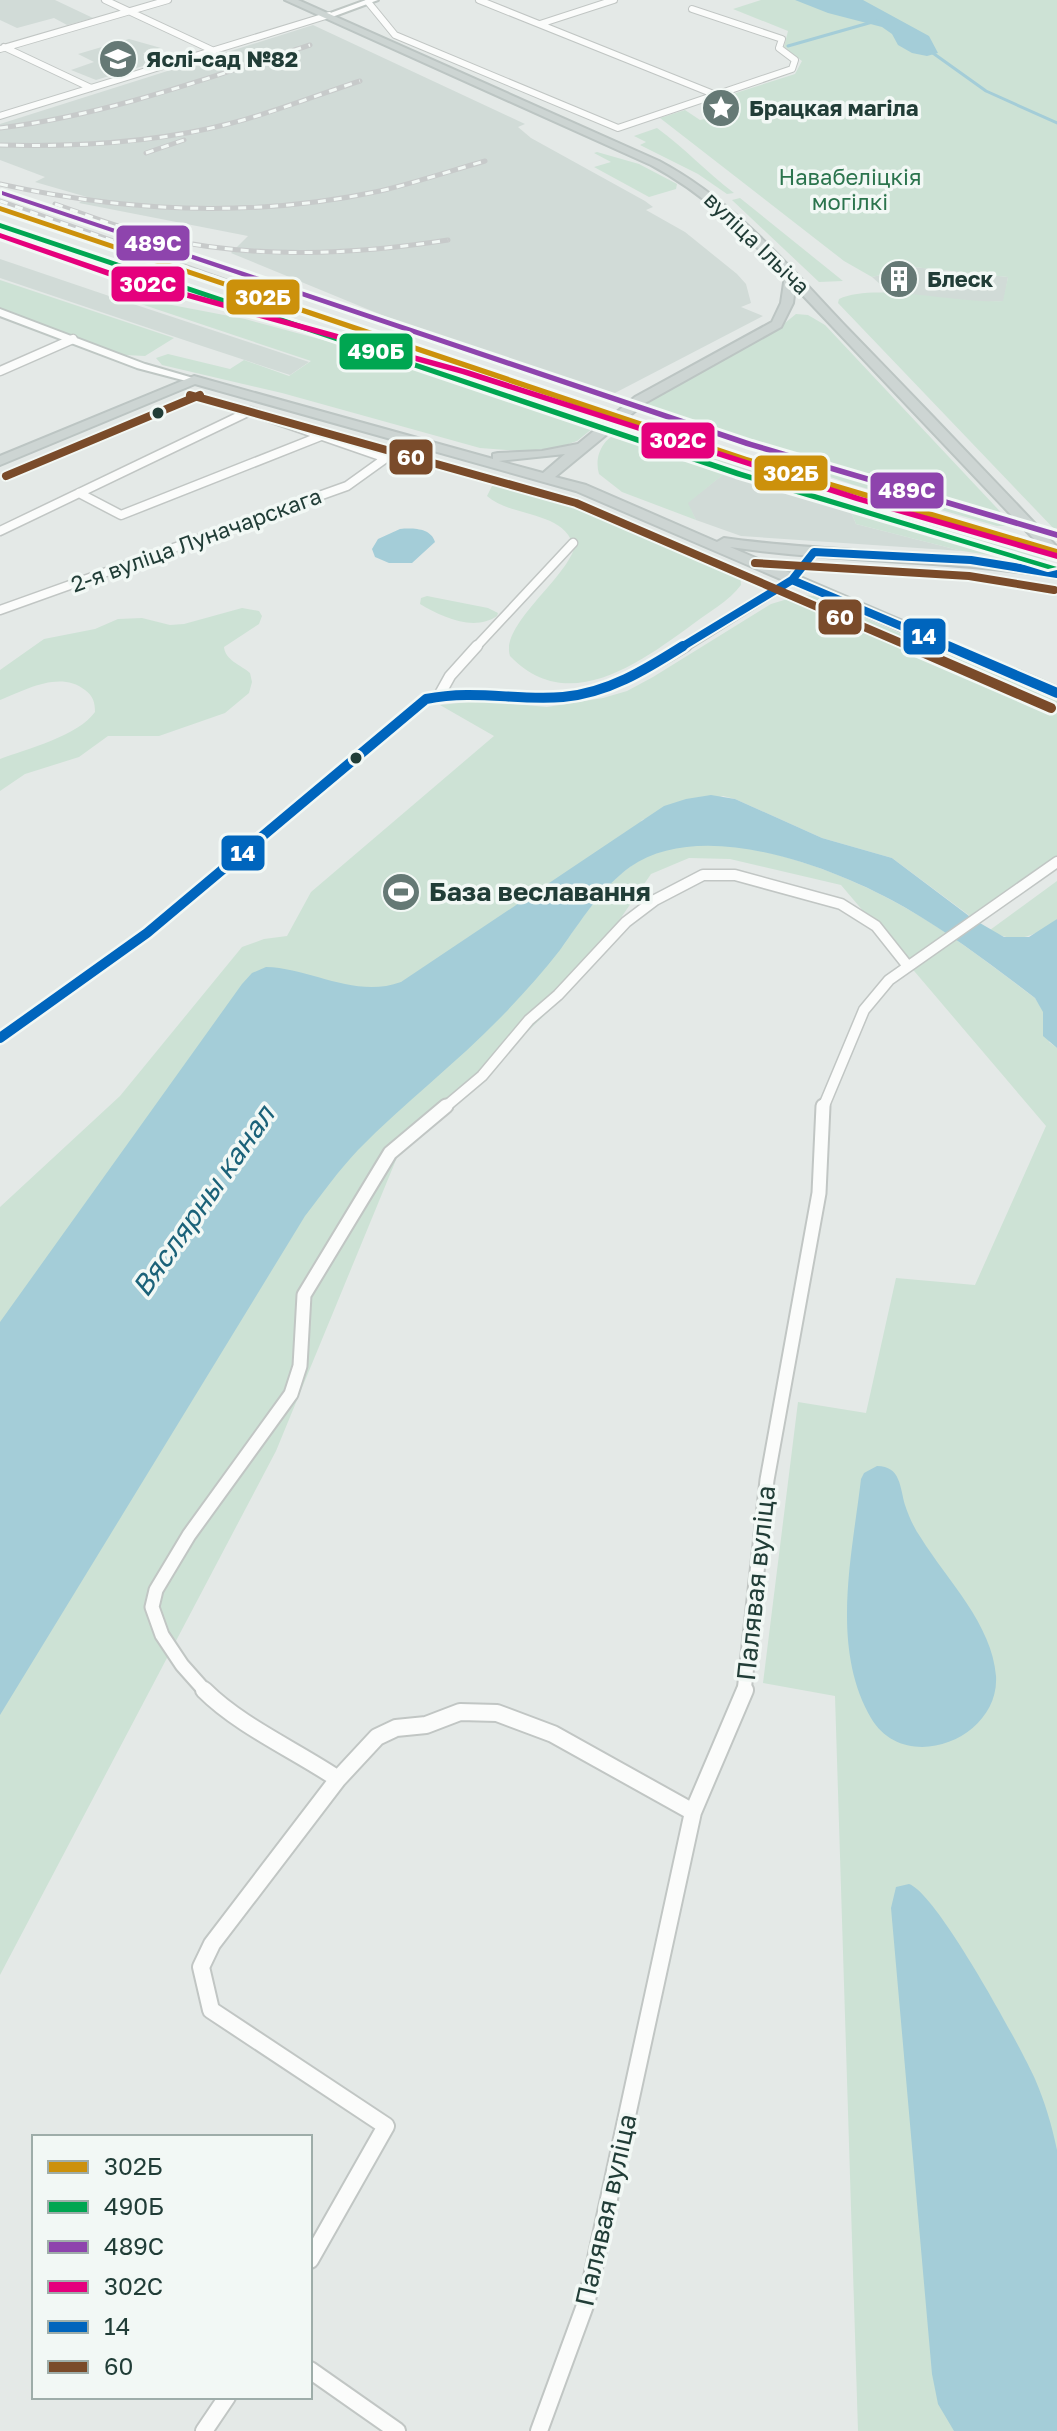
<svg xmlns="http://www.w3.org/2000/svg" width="1057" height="2431" font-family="'Golos Text',sans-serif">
	<rect width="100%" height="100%" fill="#e4e9e7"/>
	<!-- built -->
	<path fill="#d1dbd7" d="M 0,0 L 55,0 L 93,18 L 67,25 L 54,18 L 17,28 L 0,20 Z
		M 313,25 L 525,124 L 518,127 L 531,138 L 645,201 L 653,207 L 646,210 L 685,232 L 737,274 L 746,284 L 751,303 L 741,307 L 763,316 L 613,394 L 516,364 L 406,325 L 231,253 L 248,236 L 79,203 L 87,197 L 35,182 L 45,177 L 0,160 L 0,124 Z
		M 129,39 L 161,48 L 143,53 L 149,58 L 145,61 L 150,64 L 96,80 L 71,70 L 94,62 L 78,54 Z
		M 0,259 L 115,298 L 309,362 L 290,375 L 202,346 L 0,278 Z
		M 913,267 L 1008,277 L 1004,301 L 975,303 L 890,293 L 872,277 Z
		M 735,465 L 846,500 L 856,524 L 962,551 L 741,536 L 696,520 L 687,503 Z"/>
	<!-- green -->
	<path fill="#cde2d5" d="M 761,0 L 1057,0 L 1057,532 L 838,303 L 839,299 C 875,282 959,304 1003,301 L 1008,277 L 913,267 L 872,277 L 844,261 L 660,118 L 685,110 L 700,120 L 737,112 L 714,100 L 795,74 L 802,61 L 784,47 L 788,31 L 733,9 Z
		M 657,128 C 686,149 705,171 734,193 L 727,194 L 698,174 L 640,145 L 646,142 L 634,136 Z
		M 597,152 L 639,164 L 677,184 L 676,189 L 649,197 L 594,167 L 611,162 L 594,153 Z
		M 740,198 L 843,281 L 819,282 L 732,200 Z
		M 0,280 L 174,338 L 145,356 L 125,355 L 0,308 Z
		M 135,298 L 245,319 L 308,336 L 472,380 L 591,419 L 598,424 L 577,441 L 557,448 L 522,451 L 480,448 L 282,393 L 162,365 L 156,358 L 168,354 L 230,369 L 244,360 L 289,376 L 311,361 L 132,301 Z
		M 796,314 L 808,315 L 825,325 L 1010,522 L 1009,526 L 997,526 L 851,484 L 647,415 L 645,407 L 653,398 L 775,331 Z
		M 628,431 L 735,465 L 688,503 L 696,520 L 622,492 L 599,474 C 593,454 606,432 628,431 Z
		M 511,482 L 590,504 L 724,561 L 740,571 L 741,585 C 729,601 709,612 693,624 C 641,662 568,717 510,656 C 500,626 563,581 574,549 C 567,510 511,518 487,496 L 492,486 Z
		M 846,500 L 1042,555 L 1050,564 L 962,551 L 856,524 Z
		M 801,595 L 814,596 L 1057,701 L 1057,860 L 974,919 L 892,858 L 822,838 L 735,799 L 723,796 L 642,820 L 561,949 C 582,917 608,878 642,859 C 714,820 839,870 904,907 C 951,933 992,966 1035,998 L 1044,1012 L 1049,1042 L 1057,1048 L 1057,2431 L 858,2431 L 835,1696 L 763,1683 L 798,1402 L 866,1413 L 896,1278 L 975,1285 L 1046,1126 L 841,885 L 730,859 L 689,858 L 651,874 L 572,989 L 398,1155 L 276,1451 L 0,1975 L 0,1207 L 120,1096 L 242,947 L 264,939 L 287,936 L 311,892 L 494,736 L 440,705 L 478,701 L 547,707 L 603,698 L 627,691 L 653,677 L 771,604 Z
		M 427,596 L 488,608 L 498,613 L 497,616 C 474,632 442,617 420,604 L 421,598 Z
		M 242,608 L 259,611 L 262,616 L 259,624 L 224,647 C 225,660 241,665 250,673 L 252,682 L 249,693 L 225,713 L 159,736 L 108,736 L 79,757 L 25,774 L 0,791 L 0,759 C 27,749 78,736 95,712 C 95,702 93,696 85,690 C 60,670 25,690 0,700 L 0,670 L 44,639 L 95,629 L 118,619 L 142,618 L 170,625 L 184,624 Z
		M 1057,881 L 1057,919 C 1036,936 1016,946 990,930 Z"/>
	<!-- water -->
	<path fill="#a4cdd8" d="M 795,0 L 863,0 L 929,36 L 938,53 L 927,56 L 912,53 L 898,45 L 892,34 L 882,27 L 828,13 Z
		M 400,529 C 413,528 431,528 435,542 L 412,563 L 389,563 L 375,557 L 372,549 L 378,539 Z
		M 711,795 L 735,799 L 822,838 L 892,858 L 973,919 L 1004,937 L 1029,937 L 1057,919 L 1057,1048 L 1043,1036 L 1043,1012 L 1035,998 C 993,966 951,934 906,908 C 837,868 703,816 630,867 C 601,888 581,921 560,950 C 543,972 524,993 504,1014 C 458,1062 405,1102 358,1150 C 339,1170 322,1194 305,1216 L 0,1715 L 0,1322 L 242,984 L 252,973 L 266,967 C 311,968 355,999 401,982 L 664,806 L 686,799 Z
		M 877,1466 C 901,1466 900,1488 905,1505 C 909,1517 914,1528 921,1538 C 947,1580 992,1624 996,1676 C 1000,1739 905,1776 871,1718 C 830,1647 852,1556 861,1479 L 864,1473 Z
		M 909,1884 C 937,1893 1020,2046 1035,2079 C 1045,2102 1052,2126 1057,2150 L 1057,2431 L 954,2431 L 938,2404 L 932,2374 L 891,1908 L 896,1887 Z"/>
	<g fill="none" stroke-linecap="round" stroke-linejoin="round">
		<!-- stream -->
		<path stroke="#a4cdd8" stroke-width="3" d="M 788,46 L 876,21
			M 930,51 L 986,91 L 1057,123"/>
		<!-- street-far4 casing -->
		<g stroke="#c1c6c4" stroke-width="8">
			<path id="street-far4" d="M 105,0 L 214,51
				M 479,0 L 716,95
				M 368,2 L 395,35 L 618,128 L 792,69 L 795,60 L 779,48 L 782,39 L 692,9
				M 540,24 L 614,0
				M 4,47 L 91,88
				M 0,49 L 168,0
				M 0,116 L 329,15"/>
		</g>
		<!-- street-far3 casing -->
		<g stroke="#c1c6c4" stroke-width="11">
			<path id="street-far3" d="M 0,371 L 73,339
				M 79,493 L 121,515 L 321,436
				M 0,531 L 250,411 L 386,458
				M 0,610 L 347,486 L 386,458
				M 475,648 L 573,543
				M 683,648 L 792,580"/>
		</g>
		<!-- street-far2 casing -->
		<g stroke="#c1c6c4" stroke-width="13">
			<path id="street-far2" d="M 440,694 L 450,676 L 477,646
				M 0,1038 L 147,933 L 426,699 C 468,689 507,699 549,698 C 598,697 645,671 686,646
				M 444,1108 L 482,1076 L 529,1020 L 558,995 L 626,922 L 655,900 L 703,875 L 735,875 L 841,904 L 876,926 L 907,965
				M 823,1108 L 864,1010 L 889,980 L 1057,862"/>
		</g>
		<!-- street-far1 casing -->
		<g stroke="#c1c6c4" stroke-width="17">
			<path id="street-far1" d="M 206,1692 L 182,1665 L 162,1635 L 152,1607 L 156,1590 L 189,1535 L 291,1394 L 300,1366 L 304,1295 L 390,1153 L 446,1106
				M 744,1692 L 767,1480 L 819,1193 L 823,1106"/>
		</g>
		<!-- street casing -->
		<g stroke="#c1c6c4" stroke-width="20">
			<path id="street" d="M 204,1690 C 240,1726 295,1750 338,1779
				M 310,2260 L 386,2126 L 211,2010 L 201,1967 L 212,1944 L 338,1779 L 377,1737 L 396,1728 L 426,1725 L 460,1712 L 497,1713 L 553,1734 L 693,1812
				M 310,2370 L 397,2431
				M 204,2431 L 227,2397
				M 539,2431 L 587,2300 L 693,1812 L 745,1690"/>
		</g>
		<!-- secondary casing -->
		<g stroke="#bfc7c4" stroke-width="4">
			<path id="secondary" d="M 366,0 L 378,0 L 332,17 L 325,15 Z
				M 0,309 L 145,364 L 200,380 L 194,383 L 137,368 L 0,316 Z"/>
		</g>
		<!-- primary casing -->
		<g stroke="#bcc5c3" stroke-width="4">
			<path id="primary" d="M 285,0 L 298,0 L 659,161 C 736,202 790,268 849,330 C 919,402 988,474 1057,547 L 1057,559 L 1052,558 L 795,287 L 793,303 L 781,327 L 645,403 L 555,477 L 586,485 L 717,542 L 724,538 C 835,554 947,550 1057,570 L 1057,578 C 949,559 839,563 730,547 L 1057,687 L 1057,698 L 576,491 L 195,384 L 0,465 L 0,456 L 194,376 L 493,459 L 493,454 L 498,453 L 542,451 L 578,444 L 635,397 L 772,322 L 781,303 L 785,276 C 743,232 705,194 651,165 ZM 565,454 L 543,473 L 499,461 Z"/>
		</g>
		<!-- street-far4 -->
		<use href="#street-far4" stroke="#fbfcfb" stroke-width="6"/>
		<!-- street-far3 -->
		<use href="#street-far3" stroke="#fbfcfb" stroke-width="8"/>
		<!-- street-far2 -->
		<use href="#street-far2" stroke="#fbfcfb" stroke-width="10"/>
		<!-- street-far1 -->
		<use href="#street-far1" stroke="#fbfcfb" stroke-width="13"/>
		<!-- street -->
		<use href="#street" stroke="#fbfcfb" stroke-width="16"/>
		<!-- secondary -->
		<use href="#secondary" fill="#fbfcfb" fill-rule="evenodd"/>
		<!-- primary -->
		<use href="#primary" fill="#cdd5d3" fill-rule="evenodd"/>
		<!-- rail casing -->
		<g stroke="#c7caca" stroke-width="5">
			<path id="rail" d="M 0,128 C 107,115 208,78 310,45
				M 0,145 C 78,147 156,143 232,123 C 275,112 317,95 360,81
				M 146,153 L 184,140
				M 0,184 C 125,212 254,218 380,191 C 415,183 450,171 485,161
				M 0,201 L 530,388
				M 55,204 C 90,216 124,230 160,238 C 256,259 352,255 448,240
				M 0,231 L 138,277 L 341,338"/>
		</g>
		<!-- rail -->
		<use href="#rail" stroke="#f2f8f5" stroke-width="3" stroke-dasharray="8" stroke-linecap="butt"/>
		<!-- bus-1-far1 casing -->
		<g stroke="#f2f8f5" stroke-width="12">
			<path id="bus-1-far1" d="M 792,580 L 953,648
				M 680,648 L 792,580 L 814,552 L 971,560 L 1057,574"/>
		</g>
		<!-- bus-1 casing -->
		<g stroke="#f2f8f5" stroke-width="15">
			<path id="bus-1" d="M 948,646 L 1057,693
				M 0,1038 L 147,933 L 426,699 C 475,689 516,701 563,697 C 608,693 645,670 683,646"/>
		</g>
		<!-- bus-2-far1 casing -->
		<g stroke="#f2f8f5" stroke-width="12">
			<path id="bus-2-far1" d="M 190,395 L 576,503 L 913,648
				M 6,476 L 200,395
				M 755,563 L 969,576 L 1054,590"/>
		</g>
		<!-- bus-2 casing -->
		<g stroke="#f2f8f5" stroke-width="15">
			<path id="bus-2" d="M 908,646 L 1051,708"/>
		</g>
		<!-- bus-1-far1 -->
		<use href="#bus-1-far1" stroke="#0065bd" stroke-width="8"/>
		<!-- bus-1 -->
		<use href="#bus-1" stroke="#0065bd" stroke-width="10"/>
		<!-- bus-2-far1 -->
		<use href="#bus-2-far1" stroke="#7a4b2a" stroke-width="8"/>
		<!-- bus-2 -->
		<use href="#bus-2" stroke="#7a4b2a" stroke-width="10"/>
		<!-- rail-1 casing -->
		<g stroke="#f2f8f5" stroke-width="6">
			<path id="rail-1" d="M 0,206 L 747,457 L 1057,549 L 1057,555 L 741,461 L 0,211 Z"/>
		</g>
		<!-- rail-2 casing -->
		<g stroke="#f2f8f5" stroke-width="6">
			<path id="rail-2" d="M 0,223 L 742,472 L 1057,567 L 1048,569 L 736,476 L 0,228 Z"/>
		</g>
		<!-- rail-3 casing -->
		<g stroke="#f2f8f5" stroke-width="6">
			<path id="rail-3" d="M 2,191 L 752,442 L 1057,532 L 1057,538 L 746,446 L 2,195 Z"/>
		</g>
		<!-- rail-4 casing -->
		<g stroke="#f2f8f5" stroke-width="6">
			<path id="rail-4" d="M 0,233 L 114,272 L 468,370 L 862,497 L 1057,553 L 1057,559 L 856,501 L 462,374 L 108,276 L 0,238 Z"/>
		</g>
		<!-- rail-1 -->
		<use href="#rail-1" fill="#cc910b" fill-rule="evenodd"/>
		<!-- rail-2 -->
		<use href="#rail-2" fill="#00a651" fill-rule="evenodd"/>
		<!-- rail-3 -->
		<use href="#rail-3" fill="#8e44ad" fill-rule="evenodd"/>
		<!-- rail-4 -->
		<use href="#rail-4" fill="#e5007d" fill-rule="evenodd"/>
	</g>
	<!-- icons -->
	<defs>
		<g id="school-disc" transform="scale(2)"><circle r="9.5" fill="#657975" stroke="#f2f8f5"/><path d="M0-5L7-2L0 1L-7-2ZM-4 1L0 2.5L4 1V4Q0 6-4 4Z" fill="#fff"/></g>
		<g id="sight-disc" transform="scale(2)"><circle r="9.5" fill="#657975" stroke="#f2f8f5"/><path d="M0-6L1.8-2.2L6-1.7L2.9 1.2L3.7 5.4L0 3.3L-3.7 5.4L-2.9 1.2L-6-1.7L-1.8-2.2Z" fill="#fff"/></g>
		<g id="building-disc" transform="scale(2)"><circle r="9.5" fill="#657975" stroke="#f2f8f5"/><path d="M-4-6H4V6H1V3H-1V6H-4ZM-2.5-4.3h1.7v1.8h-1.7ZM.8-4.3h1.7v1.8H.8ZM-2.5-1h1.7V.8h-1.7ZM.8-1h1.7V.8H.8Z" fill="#fff"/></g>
		<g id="stadium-disc" transform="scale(2)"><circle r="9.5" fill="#657975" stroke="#f2f8f5"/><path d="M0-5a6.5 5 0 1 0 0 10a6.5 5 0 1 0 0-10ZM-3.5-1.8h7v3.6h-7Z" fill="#fff"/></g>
	</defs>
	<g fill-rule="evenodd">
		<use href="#school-disc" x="118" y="59"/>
		<use href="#sight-disc" x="721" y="108"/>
		<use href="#building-disc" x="899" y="279"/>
		<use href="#stadium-disc" x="401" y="892"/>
	</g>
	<!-- markers -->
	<g fill="#213d37" stroke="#f2f8f5" stroke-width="3">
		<circle cx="158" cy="413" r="7"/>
		<circle cx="356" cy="758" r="7"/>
	</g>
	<g text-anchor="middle" stroke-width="7" stroke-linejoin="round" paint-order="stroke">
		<!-- far-poi labels -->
		<g font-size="22" font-weight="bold" fill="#213d37" stroke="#f2f8f5" text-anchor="start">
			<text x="146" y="67">Яслі-сад №82</text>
			<text x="749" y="116">Брацкая магіла</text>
			<text x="927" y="287">Блеск</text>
		</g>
		<!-- far-park labels -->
		<g font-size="22" fill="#2b744d" stroke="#f2f8f5">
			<text x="850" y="185">Навабеліцкія<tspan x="850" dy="25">могілкі</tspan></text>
		</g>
		<!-- far-street labels -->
		<g font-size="22" fill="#213d37" stroke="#f2f8f5">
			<text transform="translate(757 243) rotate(44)" y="8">вуліца Ільіча</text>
			<text transform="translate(196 540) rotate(-20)" y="8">2-я вуліца Луначарскага</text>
		</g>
		<!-- poi labels -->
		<g font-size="26" font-weight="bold" fill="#213d37" stroke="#f2f8f5" text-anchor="start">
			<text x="429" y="901">База веславання</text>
		</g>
		<!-- street labels -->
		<g font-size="26" fill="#213d37" stroke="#f2f8f5">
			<text transform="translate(756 1583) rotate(-84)" y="9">Палявая вуліца</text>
			<text transform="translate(606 2210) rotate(-77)" y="9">Палявая вуліца</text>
		</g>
		<!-- water labels -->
		<g font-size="28" font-style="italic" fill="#1b6279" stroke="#f2f8f5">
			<text transform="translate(203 1201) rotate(-55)" y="10">Вяслярны канал</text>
		</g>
	</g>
	<g stroke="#f2f8f5" stroke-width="3">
		<rect x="115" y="224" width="76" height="38" rx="8" fill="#8e44ad"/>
		<rect x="110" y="265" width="76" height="38" rx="8" fill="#e5007d"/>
		<rect x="225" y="278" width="76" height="38" rx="8" fill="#cc910b"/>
		<rect x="338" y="332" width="76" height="39" rx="8" fill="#00a651"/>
		<rect x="640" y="421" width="76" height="39" rx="8" fill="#e5007d"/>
		<rect x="388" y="438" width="46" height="38" rx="8" fill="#7a4b2a"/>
		<rect x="753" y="454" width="76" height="38" rx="8" fill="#cc910b"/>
		<rect x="869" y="471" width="76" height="39" rx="8" fill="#8e44ad"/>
		<rect x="817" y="598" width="46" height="38" rx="8" fill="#7a4b2a"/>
		<rect x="902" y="617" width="45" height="39" rx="8" fill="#0065bd"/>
		<rect x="220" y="834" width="46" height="38" rx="8" fill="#0065bd"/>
	</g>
	<g font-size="22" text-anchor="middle" font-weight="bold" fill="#fff">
		<text x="153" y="251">489С</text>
		<text x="148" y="292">302С</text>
		<text x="263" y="305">302Б</text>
		<text x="376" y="359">490Б</text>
		<text x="678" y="448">302С</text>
		<text x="411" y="465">60</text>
		<text x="791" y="481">302Б</text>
		<text x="907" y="498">489С</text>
		<text x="840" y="625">60</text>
		<text x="924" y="644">14</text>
		<text x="243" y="861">14</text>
	</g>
	<!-- legend -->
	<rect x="32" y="2135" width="280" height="264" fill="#f2f8f5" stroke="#9eada9" stroke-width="2"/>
	<rect x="48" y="2161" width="40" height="12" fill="#cc910b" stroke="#9eada9" stroke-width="2"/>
	<text x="104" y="2175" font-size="24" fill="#213d37">302Б</text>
	<rect x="48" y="2201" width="40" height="12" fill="#00a651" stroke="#9eada9" stroke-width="2"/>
	<text x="104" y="2215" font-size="24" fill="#213d37">490Б</text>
	<rect x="48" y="2241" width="40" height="12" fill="#8e44ad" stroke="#9eada9" stroke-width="2"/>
	<text x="104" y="2255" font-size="24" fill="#213d37">489С</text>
	<rect x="48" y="2281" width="40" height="12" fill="#e5007d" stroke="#9eada9" stroke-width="2"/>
	<text x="104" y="2295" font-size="24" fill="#213d37">302С</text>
	<rect x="48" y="2321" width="40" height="12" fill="#0065bd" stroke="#9eada9" stroke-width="2"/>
	<text x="104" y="2335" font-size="24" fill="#213d37">14</text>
	<rect x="48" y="2361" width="40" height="12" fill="#7a4b2a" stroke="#9eada9" stroke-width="2"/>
	<text x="104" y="2375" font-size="24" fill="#213d37">60</text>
</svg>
